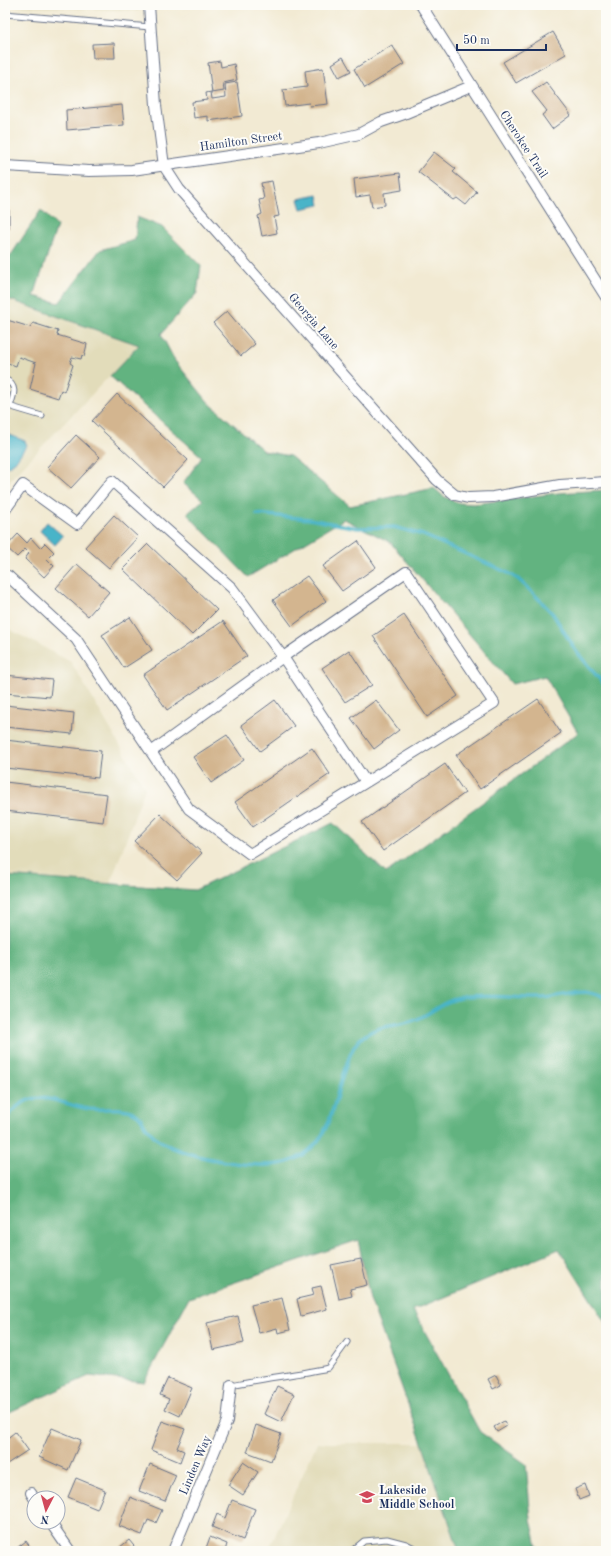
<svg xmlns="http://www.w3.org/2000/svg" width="611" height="1556" font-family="'Old Standard TT',serif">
	<rect width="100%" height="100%" fill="#fdfcf7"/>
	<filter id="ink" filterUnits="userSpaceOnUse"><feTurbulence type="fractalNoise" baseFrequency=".025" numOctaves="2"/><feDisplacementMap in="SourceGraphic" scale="8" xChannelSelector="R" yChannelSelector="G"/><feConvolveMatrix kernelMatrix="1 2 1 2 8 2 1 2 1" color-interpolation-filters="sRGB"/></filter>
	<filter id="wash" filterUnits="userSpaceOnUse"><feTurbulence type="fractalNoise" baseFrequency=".012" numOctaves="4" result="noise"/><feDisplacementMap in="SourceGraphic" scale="16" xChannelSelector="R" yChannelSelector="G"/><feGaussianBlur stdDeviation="0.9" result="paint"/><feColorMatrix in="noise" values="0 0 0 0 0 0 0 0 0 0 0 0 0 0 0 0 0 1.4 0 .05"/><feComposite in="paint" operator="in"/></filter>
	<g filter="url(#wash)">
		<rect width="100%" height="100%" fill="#f2ead3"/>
		<!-- built -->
		<path fill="#e2dcba" d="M 5,5 L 138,5 L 139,11 L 5,6 Z
			M 5,298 L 139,345 L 11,479 L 5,488 Z
			M 5,627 L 71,662 L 145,788 L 110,884 L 5,876 Z
			M 317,1443 L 422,1443 L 459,1551 L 268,1551 Z"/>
		<!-- forest -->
		<path fill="#62b380" stroke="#3e716f" d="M 41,210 L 57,226 L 34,296 L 59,303 L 100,250 L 135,240 L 137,217 L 162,227 L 201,266 L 197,293 L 161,334 L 175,361 L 209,403 L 264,451 L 290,456 L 350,506 L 434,488 L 443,496 L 458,503 L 474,504 L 558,493 L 606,490 L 606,1324 L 559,1249 L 413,1310 L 480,1432 L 526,1464 L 531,1519 L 538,1551 L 459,1551 L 422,1443 L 370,1299 L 358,1240 L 189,1298 L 144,1382 L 89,1376 L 5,1414 L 5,876 L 195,890 L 333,823 L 386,873 L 578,733 L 545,676 L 512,684 L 390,542 L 344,519 L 248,577 L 187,514 L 203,500 L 183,483 L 202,457 L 110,376 L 139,345 L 5,298 L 5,264 Z"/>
		<!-- water -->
		<path fill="#4ab4c8" stroke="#327293" d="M 318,195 L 320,205 L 301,209 L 298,199 Z
			M 5,433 L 25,441 L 27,445 L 15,462 L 7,467 L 5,467 Z
			M 47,522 L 63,536 L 55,545 L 40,531 Z"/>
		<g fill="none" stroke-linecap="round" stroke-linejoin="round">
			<!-- stream -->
			<path stroke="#4ab4c8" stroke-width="3.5" d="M 257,514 L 309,519 L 358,528 L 394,527 L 423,535 L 506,572 L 518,579 L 533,593 L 553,614 L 576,651 L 606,687
				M 5,1120 C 32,1083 54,1103 89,1109 C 105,1111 121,1105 135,1113 C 141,1116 143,1122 146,1127 C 150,1132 156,1139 162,1142 C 185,1158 264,1172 291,1161 C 334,1144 332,1100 347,1063 C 350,1055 353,1046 359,1040 C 377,1023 395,1028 415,1020 C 431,1014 442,1001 460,998 C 487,993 516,999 543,998 C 557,997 572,992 586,992 C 592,993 601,996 606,999"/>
		</g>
		<g id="blocks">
			<!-- building -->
			<path fill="#d3b58f" d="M 553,32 L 566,54 L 516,83 L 503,62 Z
				M 114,43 L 115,58 L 93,58 L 92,44 Z
				M 392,45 L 404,64 L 365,88 L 354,69 Z
				M 343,57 L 351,71 L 339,77 L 332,64 Z
				M 220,61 L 221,67 L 234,64 L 237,80 L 223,83 L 224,91 L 212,93 L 208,63 Z
				M 323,68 L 328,104 L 310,106 L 309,103 L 285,106 L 283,90 L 307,87 L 305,71 Z
				M 237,82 L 242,116 L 208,121 L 208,116 L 194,118 L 192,102 L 207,100 L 206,93 L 211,92 L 212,99 L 226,97 L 225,84 Z
				M 546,82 L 571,115 L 552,129 L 542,115 L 547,111 L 532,92 Z
				M 122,105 L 124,125 L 67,130 L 66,110 Z
				M 434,152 L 456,169 L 453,172 L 477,192 L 466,205 L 457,198 L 454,200 L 418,172 Z
				M 400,173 L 402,190 L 384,193 L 385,205 L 372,207 L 370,195 L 356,197 L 354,179 Z
				M 272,181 L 279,216 L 274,217 L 277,233 L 262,236 L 258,216 L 262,214 L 259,200 L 264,199 L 261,183 Z
				M 5,210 L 9,210 L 9,229 L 5,228 Z
				M 227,311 L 255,344 L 241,356 L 213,323 Z
				M 5,314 L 7,315 L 7,320 L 30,327 L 33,323 L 58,331 L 57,335 L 87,344 L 84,357 L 82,355 L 81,359 L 72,357 L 70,363 L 73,365 L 64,392 L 61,390 L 58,398 L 30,389 L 36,363 L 19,357 L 16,366 L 5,362 Z
				M 117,394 L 188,460 L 163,487 L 92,421 Z
				M 76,435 L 100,457 L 71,488 L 47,467 Z
				M 114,515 L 138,537 L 109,568 L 85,547 Z
				M 18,534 L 27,543 L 31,538 L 40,548 L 45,543 L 54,552 L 47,559 L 54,566 L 44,577 L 25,559 L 29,553 L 25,549 L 17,557 L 6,547 Z
				M 358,541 L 376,567 L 342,591 L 323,566 Z
				M 148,544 L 217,610 L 192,635 L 123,569 Z
				M 77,564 L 109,592 L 88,616 L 56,588 Z
				M 307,576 L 326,601 L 292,626 L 273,600 Z
				M 404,615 L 458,696 L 427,717 L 373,636 Z
				M 130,617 L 152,650 L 124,668 L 102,635 Z
				M 223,621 L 247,656 L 167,710 L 143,675 Z
				M 349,650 L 372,685 L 345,702 L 322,668 Z
				M 5,675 L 52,680 L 50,697 L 5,693 Z
				M 538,699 L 561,733 L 480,789 L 456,755 Z
				M 275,700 L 294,726 L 260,751 L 241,725 Z
				M 376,700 L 399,730 L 374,749 L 351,718 Z
				M 5,705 L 74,713 L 72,734 L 5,727 Z
				M 227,735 L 244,760 L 211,783 L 193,757 Z
				M 5,740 L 101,751 L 98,778 L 5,768 Z
				M 312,748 L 330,774 L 253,827 L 235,802 Z
				M 445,764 L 465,793 L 383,851 L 362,822 Z
				M 5,782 L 107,794 L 103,822 L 5,811 Z
				M 160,814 L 202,853 L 177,880 L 134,841 Z
				M 361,1259 L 367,1285 L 350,1289 L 352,1296 L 339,1299 L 331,1265 Z
				M 321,1286 L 327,1309 L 301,1316 L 297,1299 L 314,1295 L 312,1288 Z
				M 282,1298 L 290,1330 L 278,1333 L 277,1328 L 259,1333 L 251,1305 Z
				M 238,1316 L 244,1343 L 213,1350 L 207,1323 Z
				M 496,1375 L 501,1385 L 493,1389 L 488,1379 Z
				M 168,1378 L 192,1388 L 180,1416 L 165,1409 L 169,1399 L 160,1395 Z
				M 277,1386 L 294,1394 L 281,1422 L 264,1414 Z
				M 162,1421 L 185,1429 L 177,1448 L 184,1451 L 180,1462 L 151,1450 Z
				M 504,1421 L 507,1426 L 497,1432 L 494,1427 Z
				M 256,1425 L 281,1434 L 271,1461 L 247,1452 Z
				M 52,1428 L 81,1440 L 68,1470 L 39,1457 Z
				M 15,1432 L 28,1450 L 7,1464 L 5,1461 L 5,1448 L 6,1447 L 5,1440 Z
				M 243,1462 L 258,1472 L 243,1495 L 228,1485 Z
				M 150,1464 L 176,1475 L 165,1501 L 139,1491 Z
				M 76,1478 L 105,1490 L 97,1509 L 68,1497 Z
				M 585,1485 L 589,1496 L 579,1500 L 575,1489 Z
				M 130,1497 L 162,1510 L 156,1523 L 148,1520 L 142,1535 L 119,1526 Z
				M 232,1500 L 255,1509 L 243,1540 L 212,1527 L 217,1514 L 225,1518 Z
				M 210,1537 L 227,1544 L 225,1551 L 205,1551 Z
				M 129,1540 L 138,1551 L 115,1551 Z
				M 26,1541 L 33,1551 L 13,1551 Z"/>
		</g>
	</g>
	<g filter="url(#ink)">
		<use href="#blocks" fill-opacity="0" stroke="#667087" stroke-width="1"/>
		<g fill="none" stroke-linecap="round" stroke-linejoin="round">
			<!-- lane casing -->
			<g stroke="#667087" stroke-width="7">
				<path id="lane" d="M 5,14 L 150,27
					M 5,379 C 18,386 14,395 10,406
					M 5,405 L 42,416
					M 231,1385 C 263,1378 296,1375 328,1368 L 347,1342
					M 352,1551 L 364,1541 L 387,1539 L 406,1544 L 420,1551"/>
			</g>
			<!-- street casing -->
			<g stroke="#667087" stroke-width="12">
				<path id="street" d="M 149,5 L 156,105 L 164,166 L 179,189 L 437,480 L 455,495 L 468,498 L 493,497 L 560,485 L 606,482
					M 421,5 L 606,297
					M 5,166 L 89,171 L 132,170 L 319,143 L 359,134 L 381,122 L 404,114 L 471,86
					M 5,510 L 23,485 L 77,524 L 112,481 L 232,588 L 283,657 L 406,572 L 494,703 L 250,854 L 189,809 L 76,639 L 8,576 L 5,580
					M 151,752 L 283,657 L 366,782
					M 31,1493 L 34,1498
					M 50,1522 L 70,1551
					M 173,1551 L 227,1421 L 231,1385"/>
			</g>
			<!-- lane -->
			<use href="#lane" stroke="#fff" stroke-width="5"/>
			<!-- street -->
			<use href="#street" stroke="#fff" stroke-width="10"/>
		</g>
	</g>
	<!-- icons -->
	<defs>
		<g id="school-bare" transform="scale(1.2)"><path d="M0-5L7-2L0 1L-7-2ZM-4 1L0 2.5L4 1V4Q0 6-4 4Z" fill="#d1495b" stroke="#fdfcf7" stroke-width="2.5" paint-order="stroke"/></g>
	</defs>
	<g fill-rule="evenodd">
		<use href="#school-bare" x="367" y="1497"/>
	</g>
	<g text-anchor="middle" stroke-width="4" stroke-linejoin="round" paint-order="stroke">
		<!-- street labels -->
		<g font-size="12" fill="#1b2f5e" stroke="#fdfcf7">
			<text transform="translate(241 141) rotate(-8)" y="4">Hamilton Street</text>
			<text transform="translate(524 144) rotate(57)" y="4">Cherokee Trail</text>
			<text transform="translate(314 321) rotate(49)" y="4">Georgia Lane</text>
			<text transform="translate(195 1465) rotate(-67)" y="4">Linden Way</text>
		</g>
		<!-- poi labels -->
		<g font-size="12" font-weight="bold" fill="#1b2f5e" stroke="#fdfcf7" text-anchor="start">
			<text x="379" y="1494">Lakeside<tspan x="379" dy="14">Middle School</tspan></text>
		</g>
	</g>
	<!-- margin -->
	<rect width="611" height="1556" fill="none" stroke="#fdfcf7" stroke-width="20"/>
	<!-- north arrow -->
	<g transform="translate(46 1510) rotate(186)"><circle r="19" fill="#fdfcf7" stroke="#a3aaba"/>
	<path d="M0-3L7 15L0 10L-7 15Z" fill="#d1495b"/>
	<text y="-6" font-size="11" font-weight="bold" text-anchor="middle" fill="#1b2f5e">N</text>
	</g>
	<!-- scale -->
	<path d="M457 44v6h89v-6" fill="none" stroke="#1b2f5e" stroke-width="2"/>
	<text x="463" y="44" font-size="12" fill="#1b2f5e" stroke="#fdfcf7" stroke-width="3" paint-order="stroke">50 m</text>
</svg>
